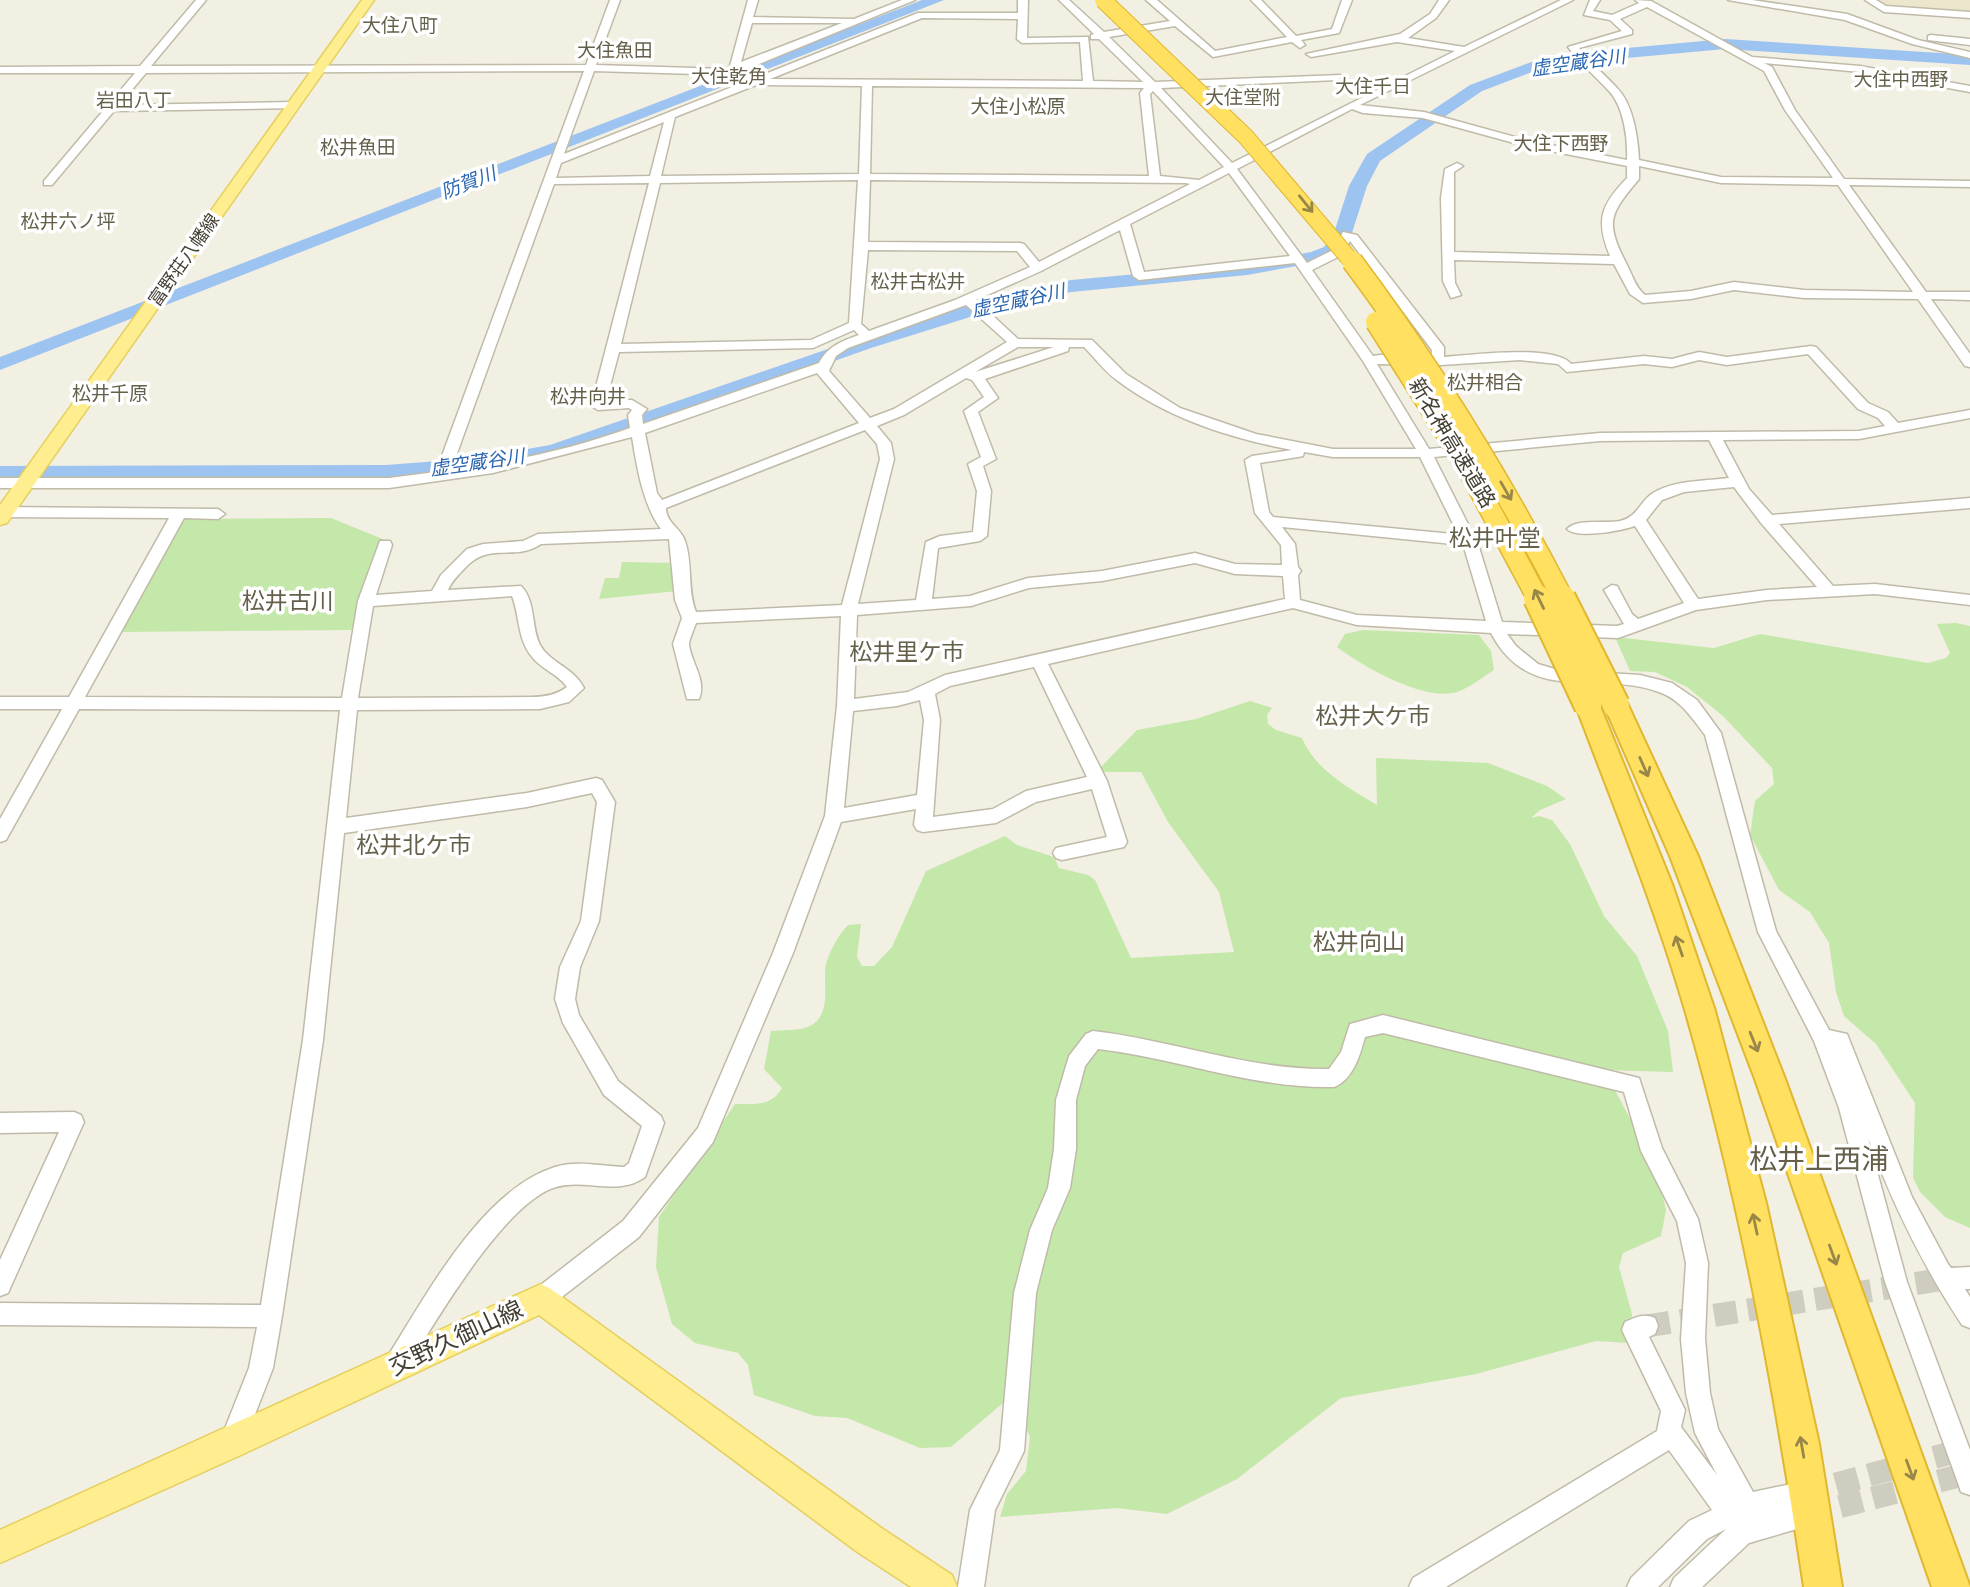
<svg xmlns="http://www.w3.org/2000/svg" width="1970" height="1587" font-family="'Fira Sans Condensed','Noto Sans JP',sans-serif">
	<rect width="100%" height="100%" fill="#f2efe3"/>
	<!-- education -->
	<path fill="#ece7cc" d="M 1872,0 L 1970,0 L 1970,14 L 1887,9 Z"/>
	<!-- green -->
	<path fill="#c3e8aa" d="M 331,518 L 390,542 L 357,630 L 118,632 L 181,519 Z
		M 622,562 L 676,563 L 677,591 L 599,599 L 605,578 L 619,578 Z
		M 1956,623 L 1970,626 L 1970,1228 L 1945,1217 L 1920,1192 L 1913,1178 L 1915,1103 L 1876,1044 L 1844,1016 L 1836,992 L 1829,943 L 1810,912 L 1779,890 L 1750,835 L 1755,801 L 1774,784 L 1772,768 L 1723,716 L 1687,687 L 1655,672 L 1630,671 L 1615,637 L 1714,648 L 1760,634 L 1928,663 L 1946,658 L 1950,653 L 1937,624 Z
		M 1363,630 L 1479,635 L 1491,651 L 1494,670 C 1483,677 1469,688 1457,692 C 1424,702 1362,666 1337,647 L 1345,634 Z
		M 1250,701 L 1272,708 L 1267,715 L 1268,724 L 1276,730 L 1302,738 C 1315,770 1349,788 1377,805 L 1376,758 L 1488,763 L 1547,786 L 1566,799 L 1540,810 L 1531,818 L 1539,816 L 1552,820 L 1570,844 L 1604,916 L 1637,956 L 1668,1031 L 1673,1072 L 1604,1070 L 1655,1165 L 1666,1210 L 1661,1236 L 1623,1253 L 1619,1267 L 1632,1314 L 1628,1343 L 1596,1341 L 1476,1374 L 1341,1398 L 1237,1479 L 1167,1514 L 1117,1508 L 1000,1517 L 1007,1494 L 1026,1471 L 1030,1437 L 1017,1407 L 1003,1403 L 951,1447 L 920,1448 L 847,1418 L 815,1416 L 754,1395 L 748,1365 L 738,1353 L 695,1343 L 672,1324 L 656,1267 L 659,1217 L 735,1104 C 755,1104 771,1107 782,1088 L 764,1069 L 771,1031 C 783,1030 800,1031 810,1026 C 833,1014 822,983 826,964 C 830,950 839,934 848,925 L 861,924 L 857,957 L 862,966 L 874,966 L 892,947 L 926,871 L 1005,836 L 1017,845 L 1054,857 L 1059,868 L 1088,875 L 1095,880 L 1131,958 L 1234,952 L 1219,892 L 1168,822 L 1141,772 L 1105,772 L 1100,768 L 1137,730 L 1196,719 Z"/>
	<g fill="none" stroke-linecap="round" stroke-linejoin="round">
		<!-- river -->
		<path fill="#9dc3f1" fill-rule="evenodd" d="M 922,0 L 944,0 L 0,370 L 0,357 Z
			M 1725,39 L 1970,55 L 1970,65 L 1725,49 L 1594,61 L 1540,69 L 1482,91 L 1380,161 L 1367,186 L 1351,236 L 1338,255 L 1324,261 L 1247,275 L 1071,292 L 999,308 L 871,348 L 610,441 L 531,463 L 477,472 L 386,479 L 0,480 L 0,466 L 386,465 L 477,458 L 550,445 L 857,339 L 985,300 L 1071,280 L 1247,264 L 1311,252 L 1324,247 L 1333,236 L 1349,186 L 1367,154 L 1470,85 L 1537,60 L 1594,51 Z"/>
		<!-- minor-tunnel -->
		<path stroke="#cfccc0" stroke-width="23" stroke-dasharray="23 11" stroke-linecap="butt" d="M 1647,1326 L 1957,1277
			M 1803,1493 L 1965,1449
			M 1807,1515 L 1970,1473"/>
		<!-- minor casing -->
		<g stroke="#c0bba8" stroke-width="3">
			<path id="minor" d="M 196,0 L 206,0 L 151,66 L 586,65 L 610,0 L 620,0 L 596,65 L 726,69 L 730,66 L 748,0 L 758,0 L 753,17 L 854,19 L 902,0 L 915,0 L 732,75 L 594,71 L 564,154 L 918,13 L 1018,13 L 1018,0 L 1028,0 L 1027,38 L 1088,37 L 1093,81 L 1143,82 L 1099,39 L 1091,39 L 1091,35 L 1094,34 L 1059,0 L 1069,0 L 1104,32 L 1170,21 L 1146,0 L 1157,0 L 1215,51 L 1287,37 L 1251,0 L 1261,0 L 1296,36 L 1332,29 L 1342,0 L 1352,0 L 1339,33 L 1301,40 L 1305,45 L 1300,48 L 1292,42 L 1213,57 L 1175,26 L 1109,37 L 1155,82 L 1341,75 L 1342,77 L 1337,80 L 1161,88 L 1232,163 L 1455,51 L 1397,42 L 1311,57 L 1306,54 L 1400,34 L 1430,14 L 1439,0 L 1449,0 L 1436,18 L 1408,38 L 1464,47 L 1561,0 L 1573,0 L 1360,105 L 1424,112 L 1526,140 L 1627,160 C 1628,139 1624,107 1609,91 C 1595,76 1581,64 1568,47 L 1622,31 L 1610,20 L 1584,15 L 1590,0 L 1600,0 L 1593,11 L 1612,15 L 1639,3 L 1635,0 L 1651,1 L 1752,57 L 1860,66 L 1970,86 L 1970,92 L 1860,72 L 1764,63 L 1772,67 L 1795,110 L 1844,179 L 1970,181 L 1970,187 L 1849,185 L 1926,292 L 1970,292 L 1970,300 L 1931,299 L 1970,354 L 1970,367 L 1965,366 L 1918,299 L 1804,298 L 1734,290 L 1691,299 L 1643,303 L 1630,294 L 1614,264 L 1454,260 L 1455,283 L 1461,295 L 1451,298 L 1443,281 L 1441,198 L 1445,169 L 1457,163 L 1463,166 L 1454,172 L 1454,252 L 1610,256 C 1595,220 1601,205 1627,178 L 1627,166 L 1525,146 L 1423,118 L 1363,113 L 1352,109 L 1237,169 L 1307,263 L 1333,250 L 1343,232 L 1357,235 L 1444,347 L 1444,357 C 1469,355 1556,344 1571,364 L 1644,356 L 1672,359 L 1699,352 L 1727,357 L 1811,346 L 1816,347 L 1868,403 L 1888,412 L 1898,423 L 1970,410 L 1970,418 L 1859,439 L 1723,440 L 1749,489 L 1772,515 L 1970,498 L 1970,508 L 1779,524 L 1833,586 L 1875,584 L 1970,595 L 1970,605 L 1875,594 L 1767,600 L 1696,610 L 1618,638 L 1507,634 L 1516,646 L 1538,664 L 1558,670 L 1640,675 L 1672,683 L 1697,700 L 1721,733 L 1776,931 L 1829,1030 L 1847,1034 L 1912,1197 L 1948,1264 L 1951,1268 L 1970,1267 L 1970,1289 L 1965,1289 L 1970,1297 L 1970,1328 L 1962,1325 C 1923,1266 1893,1205 1868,1138 L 1907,1282 L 1970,1450 L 1970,1495 L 1961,1492 L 1958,1483 L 1885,1282 L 1839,1108 L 1814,1041 L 1758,932 L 1705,735 C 1692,718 1680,699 1659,692 C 1597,669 1530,707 1491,633 L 1357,625 L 1293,608 L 1048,664 L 1107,781 L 1127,842 L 1124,847 L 1062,860 L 1056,858 L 1053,853 L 1056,848 L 1107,837 L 1092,789 L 1036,802 L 996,823 L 923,832 L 917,830 L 914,825 L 916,809 L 841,822 L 793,953 L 713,1142 L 639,1237 L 549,1307 L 541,1310 L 533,1307 L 530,1299 L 533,1291 L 623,1221 L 698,1128 L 773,953 L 825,816 L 837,706 L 841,616 L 696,623 C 694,629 689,639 689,645 C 691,662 707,681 699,699 L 687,699 L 673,644 L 682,618 L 675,600 L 669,539 L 541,544 C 515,562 489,541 465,568 C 458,575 452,581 448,590 L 521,586 C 536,601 531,627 540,645 C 550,663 573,667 584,688 L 569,702 L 540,709 L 357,710 L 346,818 L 527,793 L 596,778 L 602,780 L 615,802 L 599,921 L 580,967 L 575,999 L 579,1015 L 618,1081 L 661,1116 L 664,1123 L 645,1177 C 617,1197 586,1178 556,1187 C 504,1202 433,1326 404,1372 L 396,1376 L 388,1372 L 384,1364 L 388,1356 C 427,1294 482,1190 555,1167 C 576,1160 602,1166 624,1167 L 629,1163 L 642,1126 L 604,1095 L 563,1023 L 555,999 L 560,967 L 581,921 L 597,802 L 592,793 L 527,807 L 344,833 L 323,1040 L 282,1316 L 273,1368 L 241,1450 L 232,1453 L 223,1450 L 220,1441 L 249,1368 L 257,1327 L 0,1325 L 0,1303 L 261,1305 L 303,1040 L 340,710 L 79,709 L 6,840 L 0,842 L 0,819 L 62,709 L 0,709 L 0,697 L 69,697 L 169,518 L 0,517 L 0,507 L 218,509 L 225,514 L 218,519 L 184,518 L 85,697 L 342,698 L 358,601 L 380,541 L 390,541 L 392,545 L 376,595 L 432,591 L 441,575 L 467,549 L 483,544 L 523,541 L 538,534 L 661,529 C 643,505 637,468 632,437 L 493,473 L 389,488 L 0,488 L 0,478 L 389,478 L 436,472 L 584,71 L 146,73 L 119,105 L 295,102 L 300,105 L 295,108 L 114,111 L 52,185 L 44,185 L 44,181 L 135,73 L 0,73 L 0,67 L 140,66 ZM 1647,7 L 1764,71 L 1785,110 L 1833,178 L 1721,177 L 1639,160 C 1638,137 1633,104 1617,88 C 1604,74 1591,63 1579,48 L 1632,34 L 1632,30 L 1620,19 ZM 922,18 L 1018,19 L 1017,39 L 1022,43 L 1080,42 L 1083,81 L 770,79 ZM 752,23 L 842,23 L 741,62 ZM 756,85 L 862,86 L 859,174 L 661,176 L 675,117 ZM 872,86 L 1144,88 L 1140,93 L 1149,176 L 870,174 ZM 1153,91 L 1224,167 L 1199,180 L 1160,176 L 1150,94 ZM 664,122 L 650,176 L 556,178 L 561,163 ZM 1639,166 L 1721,183 L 1838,185 L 1913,292 L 1804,290 L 1734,282 L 1691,291 L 1645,295 C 1636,288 1633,277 1628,267 C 1605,222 1608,216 1639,179 ZM 1229,173 L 1290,256 L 1144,272 L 1130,224 ZM 858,180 L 849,323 L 811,340 L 621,344 L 660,183 ZM 870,180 L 1186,183 L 1190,184 L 1039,262 L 1024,244 L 1020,243 L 868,242 ZM 649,183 L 591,406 L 598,410 L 629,408 L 632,410 L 628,415 L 630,428 C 572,449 512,462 451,470 L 554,184 ZM 1120,230 L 1133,276 L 1139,280 L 1295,263 L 1363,361 L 1416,449 L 1333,449 L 1256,434 L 1180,408 L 1126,374 L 1092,340 L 1018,339 L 976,300 L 1041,271 ZM 1350,241 L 1432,350 L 1431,357 L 1387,354 L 1373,356 L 1312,270 L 1342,255 ZM 868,250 L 1017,251 L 1030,267 L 955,300 L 869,331 L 861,324 ZM 966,305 L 1007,342 L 894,409 L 870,418 L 829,371 L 836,356 L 848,348 ZM 854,330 L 859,335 C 842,341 828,346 819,363 L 643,424 L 642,415 L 647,409 L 632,400 L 606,401 L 619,352 L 813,348 ZM 1018,347 L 1054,347 L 975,372 ZM 1069,347 L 1084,347 C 1095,358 1105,372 1118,381 C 1169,419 1230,438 1292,450 L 1252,456 L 1245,460 L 1255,513 L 1281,545 L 1282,565 L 1235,564 L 1195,553 L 1102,571 L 1028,578 L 970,596 L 932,599 L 938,548 L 980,541 L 987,536 L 991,491 L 983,466 L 996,459 L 978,412 L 998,398 L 985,379 L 1068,351 ZM 1808,354 L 1858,409 L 1878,418 L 1885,426 L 1859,431 L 1600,433 L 1429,449 L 1377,364 L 1441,365 L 1520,360 L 1558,364 L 1567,372 L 1644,364 L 1672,367 L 1699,360 L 1727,365 ZM 817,373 L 859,423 L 662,500 L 657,493 L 645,433 ZM 966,378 L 972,380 L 984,397 L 964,411 L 981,457 L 968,464 L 977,491 L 973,532 L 940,536 L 926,542 L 916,600 L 858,604 L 894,459 L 891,443 L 877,426 L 904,415 ZM 865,430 L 877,444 L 880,459 L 842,605 L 696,612 C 687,590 693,564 685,541 C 681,528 666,523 666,508 ZM 1709,440 L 1729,478 C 1705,481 1675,480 1653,493 C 1639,502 1638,517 1620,521 C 1605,524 1577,518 1567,529 C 1577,539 1620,531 1635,526 L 1684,603 L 1638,619 L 1632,614 L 1617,586 L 1612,585 L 1604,590 L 1624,624 L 1617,626 L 1502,622 L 1478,544 L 1434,457 L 1600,441 ZM 1304,452 L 1333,457 L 1420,457 L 1463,544 L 1486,621 L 1357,615 L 1300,600 L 1298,575 L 1301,571 L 1298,567 L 1295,544 L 1282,527 L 1453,544 L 1460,539 L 1453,534 L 1273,517 L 1269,512 L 1260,463 L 1298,457 L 1303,456 ZM 1734,487 L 1761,523 L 1817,587 L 1767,590 L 1698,599 L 1646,520 L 1662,500 L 1684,492 ZM 1195,563 L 1235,574 L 1283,576 L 1285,599 L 945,675 L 908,692 L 854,699 L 857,615 L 971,606 L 1029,588 L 1102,581 ZM 512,596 C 520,616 517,640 533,658 C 543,670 558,674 567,687 C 556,695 545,697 532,697 L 358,698 L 373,606 ZM 1034,667 L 1087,777 L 1026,791 L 993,809 L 933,817 L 940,720 L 935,694 L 950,686 ZM 920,700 L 924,720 L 917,795 L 844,808 L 853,711 L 897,706 Z
				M 1728,0 L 1752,0 L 1847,14 L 1918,40 L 1970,52 L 1970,58 L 1912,44 L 1845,20 Z
				M 1865,0 L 1876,0 L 1886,6 L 1970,12 L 1970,18 L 1884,12 Z
				M 1931,35 L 1970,39 L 1970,45 L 1928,40 L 1928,36 Z
				M 1383,1015 L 1639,1078 L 1662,1148 L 1698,1219 L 1708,1263 L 1705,1339 L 1710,1393 L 1718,1429 L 1753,1492 L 1791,1484 L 1800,1487 L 1803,1496 L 1799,1505 L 1807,1508 L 1810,1517 L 1807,1526 L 1749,1543 L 1702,1587 L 1670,1587 L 1674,1578 L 1726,1529 L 1707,1539 L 1658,1587 L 1627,1587 L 1631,1578 L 1689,1521 L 1712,1510 L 1669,1450 L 1446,1587 L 1409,1587 L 1413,1578 L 1657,1431 L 1661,1411 L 1622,1330 L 1625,1322 C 1636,1317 1644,1313 1655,1318 L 1658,1326 L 1655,1334 L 1649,1337 L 1685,1410 L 1681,1427 L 1717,1475 L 1695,1433 L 1686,1393 L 1681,1339 L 1686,1263 L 1677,1221 L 1641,1151 L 1624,1092 L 1383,1033 L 1365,1037 C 1360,1055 1353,1080 1334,1087 C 1253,1089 1178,1058 1098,1049 L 1085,1066 L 1076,1100 L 1076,1149 L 1070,1188 L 1052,1230 L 1036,1293 L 1024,1451 L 995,1510 L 984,1587 L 958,1587 L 970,1510 L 1000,1450 L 1014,1293 L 1030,1230 L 1048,1188 L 1054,1149 L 1056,1100 L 1069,1056 L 1086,1034 L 1093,1031 C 1172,1040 1248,1070 1329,1069 L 1341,1052 L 1350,1024 Z
				M 74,1112 L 81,1115 L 84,1122 L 8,1293 L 0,1296 L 0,1260 L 59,1132 L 0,1133 L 0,1113 Z"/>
		</g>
		<!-- major casing -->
		<g stroke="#e5cf5d" stroke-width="3">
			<path id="major" d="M 362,0 L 374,0 L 7,523 L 0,525 L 0,505 Z
				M 541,1284 L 551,1289 L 880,1527 L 952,1575 L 957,1587 L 911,1587 L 856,1551 L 539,1315 L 241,1455 L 0,1563 L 0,1530 Z"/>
		</g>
		<!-- highway casing -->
		<g stroke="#e0b72f" stroke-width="4">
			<path id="highway" d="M 1616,696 L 1625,699 L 1628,705 L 1698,856 L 1785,1079 L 1970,1587 L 1932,1587 L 1755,1079 L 1670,856 L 1604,705 L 1607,699 Z
				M 1588,697 L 1597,700 L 1600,706 L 1672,884 L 1715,1011 L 1766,1203 L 1819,1444 L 1842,1587 L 1804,1587 C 1775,1393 1740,1199 1685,1010 C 1655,907 1614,807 1576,706 L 1579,700 Z"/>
		</g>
		<!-- minor -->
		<use href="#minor" fill="#fff" fill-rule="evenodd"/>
		<!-- major -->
		<use href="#major" fill="#ffee8f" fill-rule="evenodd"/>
		<!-- highway -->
		<use href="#highway" fill="#ffe061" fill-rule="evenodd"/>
		<!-- highway-bridge-far2 casing -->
		<g stroke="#e0b72f" stroke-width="18" stroke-linecap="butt">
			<path id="highway-bridge-far2" d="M 1103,0 L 1246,137 L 1353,263"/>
		</g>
		<!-- highway-bridge-far1 casing -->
		<g stroke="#e0b72f" stroke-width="23" stroke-linecap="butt">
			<path id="highway-bridge-far1" d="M 1352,261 C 1432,368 1502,481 1563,599
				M 1376,322 L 1464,461 L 1538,599"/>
		</g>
		<!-- highway-bridge casing -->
		<g stroke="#e0b72f" stroke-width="30" stroke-linecap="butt">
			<path id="highway-bridge" d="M 1537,598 L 1588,706
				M 1562,598 L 1616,705"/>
		</g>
		<!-- highway-bridge-far2 -->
		<use href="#highway-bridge-far2" stroke="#ffe061" stroke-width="16"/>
		<!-- highway-bridge-far1 -->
		<use href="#highway-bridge-far1" stroke="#ffe061" stroke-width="20"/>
		<!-- highway-bridge -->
		<use href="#highway-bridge" stroke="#ffe061" stroke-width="26"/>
	</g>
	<!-- one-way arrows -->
	<defs><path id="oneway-shaft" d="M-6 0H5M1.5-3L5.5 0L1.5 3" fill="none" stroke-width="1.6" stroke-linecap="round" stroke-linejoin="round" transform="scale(1.75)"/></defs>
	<g stroke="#988748">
		<use href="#oneway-shaft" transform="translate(1306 204) rotate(51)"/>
		<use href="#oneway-shaft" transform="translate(1506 491) rotate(60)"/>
		<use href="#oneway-shaft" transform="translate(1539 599) rotate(-116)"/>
		<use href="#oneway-shaft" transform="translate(1644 767) rotate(66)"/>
		<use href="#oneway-shaft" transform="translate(1679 946) rotate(-109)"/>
		<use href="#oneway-shaft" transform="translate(1754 1042) rotate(68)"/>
		<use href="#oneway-shaft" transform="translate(1755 1224) rotate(-102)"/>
		<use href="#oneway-shaft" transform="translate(1833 1255) rotate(70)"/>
		<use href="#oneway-shaft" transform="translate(1802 1447) rotate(-100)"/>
		<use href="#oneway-shaft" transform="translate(1910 1470) rotate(70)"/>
	</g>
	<g text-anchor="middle" stroke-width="7" stroke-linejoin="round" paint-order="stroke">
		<!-- far-street labels -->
		<g font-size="18" fill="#443f33" stroke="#fff">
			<text transform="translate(184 260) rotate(-55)" y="6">富野荘八幡線</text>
		</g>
		<!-- far-neighbourhood labels -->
		<g font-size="19" fill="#665f4a" stroke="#fff">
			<text x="400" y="32">大住八町</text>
			<text x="615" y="57">大住魚田</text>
			<text x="729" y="83">大住乾角</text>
			<text x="1901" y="86">大住中西野</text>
			<text x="1373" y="93">大住千日</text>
			<text x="1243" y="104">大住堂附</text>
			<text x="134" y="107">岩田八丁</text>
			<text x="1018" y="113">大住小松原</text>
			<text x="1561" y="150">大住下西野</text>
			<text x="358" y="154">松井魚田</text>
			<text x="68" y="228">松井六ノ坪</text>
			<text x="918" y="288">松井古松井</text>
			<text x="1485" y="389">松井相合</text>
			<text x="110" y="400">松井千原</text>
			<text x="588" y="403">松井向井</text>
		</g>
		<!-- far-water labels -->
		<g font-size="19" font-style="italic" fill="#2b66b0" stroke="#fff">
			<text transform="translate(1578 62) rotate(-8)" y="7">虚空蔵谷川</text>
			<text transform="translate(468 182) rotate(-21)" y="7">防賀川</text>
			<text transform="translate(1018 300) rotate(-12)" y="7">虚空蔵谷川</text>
			<text transform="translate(477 462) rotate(-8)" y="7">虚空蔵谷川</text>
		</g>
		<!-- street labels -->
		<g font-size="21" fill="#443f33" stroke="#fff">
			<text transform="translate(1452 443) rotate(59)" y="7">新名神高速道路</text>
		</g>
		<!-- neighbourhood labels -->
		<g font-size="23" fill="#665f4a" stroke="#fff">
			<text x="1495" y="546">松井叶堂</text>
			<text x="288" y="609">松井古川</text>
			<text x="907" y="660">松井里ケ市</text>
			<text x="1373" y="724">松井大ケ市</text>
			<text x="414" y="853">松井北ケ市</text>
			<text x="1359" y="950">松井向山</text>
		</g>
		<!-- near-street labels -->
		<g font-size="24" fill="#443f33" stroke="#fff">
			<text transform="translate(456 1338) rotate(-25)" y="8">交野久御山線</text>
		</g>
		<!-- near-neighbourhood labels -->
		<g font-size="28" fill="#665f4a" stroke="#fff">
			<text x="1819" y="1169">松井上西浦</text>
		</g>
	</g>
</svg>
